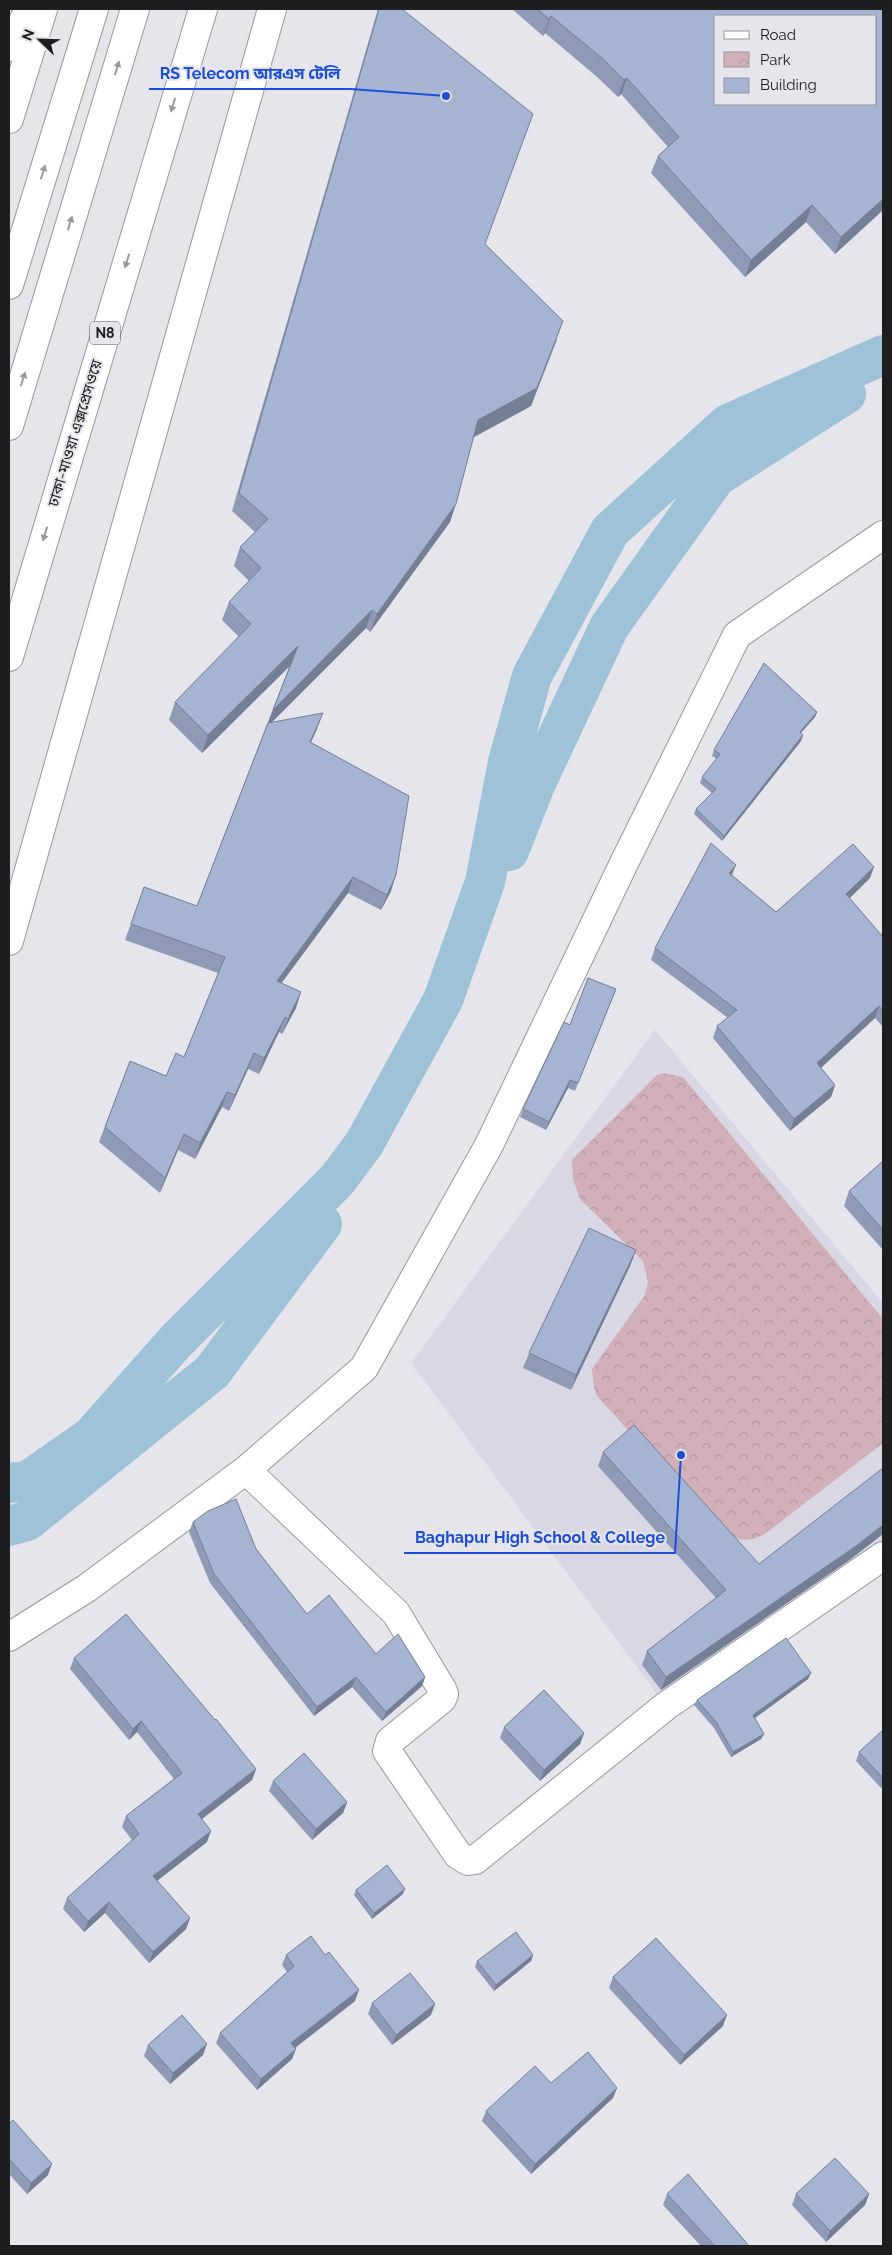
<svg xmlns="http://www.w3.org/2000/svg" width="892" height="2255" font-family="Raleway,'Noto Sans Bengali',sans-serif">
	<defs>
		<pattern id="park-crowns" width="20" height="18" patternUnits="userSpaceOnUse" patternTransform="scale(1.25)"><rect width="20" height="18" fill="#d2b0b9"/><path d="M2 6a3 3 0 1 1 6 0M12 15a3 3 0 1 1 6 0" fill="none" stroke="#b4979f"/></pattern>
	</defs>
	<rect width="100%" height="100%" fill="#e6e5eb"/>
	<!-- built -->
	<path fill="#dad7e5" d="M 655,1030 L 883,1303 L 883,1547 L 665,1705 L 411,1363 Z"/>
	<!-- park -->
	<path fill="url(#park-crowns)" d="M 664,1073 L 683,1077 L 883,1319 L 883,1443 L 765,1534 C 741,1547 730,1536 710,1521 L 597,1396 L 594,1388 L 592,1369 L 645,1295 L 648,1282 L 643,1261 L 580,1199 L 573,1179 L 572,1160 L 657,1075 Z"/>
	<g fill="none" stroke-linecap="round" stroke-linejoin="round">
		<!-- canal -->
		<path stroke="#9ec2d7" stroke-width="40" d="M 509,851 L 535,785 L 609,627 L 716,477 L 846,394
			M 9,1483 L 28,1481 L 91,1437 L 176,1341 L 337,1180 L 364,1144 L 443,1000 L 485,882 L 508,762 L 532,676 L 610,531 L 728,424 L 883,355
			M 9,1526 L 27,1521 L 212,1372 L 322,1224"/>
		<!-- minor casing -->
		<g stroke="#99979e" stroke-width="30">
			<path id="minor" d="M 9,47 L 28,12
				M 246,1470 L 396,1613 L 442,1689 L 444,1694 L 442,1699 L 390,1741 L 387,1751 L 458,1855 L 468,1861 L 475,1860 L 666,1706 L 883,1556
				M 9,1637 L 87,1588 L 246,1470 L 364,1368 L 489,1145 L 624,863 L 737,635 L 883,535"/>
		</g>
		<!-- tertiary casing -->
		<g stroke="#99979e" stroke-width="30">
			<path id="tertiary" d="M 9,119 L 43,9
				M 9,941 L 272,9"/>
		</g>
		<!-- motorway casing -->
		<g stroke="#99979e" stroke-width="30">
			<path id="motorway" d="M 9,285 L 94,9
				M 9,426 L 135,9
				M 9,657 L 203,9"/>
		</g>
		<!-- minor -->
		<use href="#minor" stroke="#fff" stroke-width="28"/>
		<!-- tertiary -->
		<use href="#tertiary" stroke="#fff" stroke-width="28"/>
		<!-- motorway -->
		<use href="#motorway" stroke="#fff" stroke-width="28"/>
	</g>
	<!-- wall -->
	<path fill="#8f9bb6" d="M 378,9 L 402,9 L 485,244 L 557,340 L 531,406 L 474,437 L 450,522 L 370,632 L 366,628 L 272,722 L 317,729 L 311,742 L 391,891 L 381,910 L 348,893 L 281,983 L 296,1008 L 282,1034 L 279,1032 L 259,1074 L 248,1069 L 229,1111 L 222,1107 L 195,1159 L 178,1150 L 160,1193 L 99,1142 L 130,1061 L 166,1076 L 184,1057 L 218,973 L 125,940 L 144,887 L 197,906 L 290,665 L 202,753 L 169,720 L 175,702 L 239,637 L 222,620 L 229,602 L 249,581 L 234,566 L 240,547 L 255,532 L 232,511 Z
		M 512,9 L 883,9 L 883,210 L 835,254 L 806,222 L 745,277 L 651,173 L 658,156 L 668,147 L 621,94 L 618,97 L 596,76 L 545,33 L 543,36 Z
		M 817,712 L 815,717 L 801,733 L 803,735 L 801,741 L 722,841 L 694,814 L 696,809 L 712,793 L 700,783 L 702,777 L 717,759 L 712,756 L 714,750 Z
		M 732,875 L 776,912 L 870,878 L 849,898 L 883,937 L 883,1027 L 875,1018 L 821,1068 L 835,1085 L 831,1097 L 790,1131 L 713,1038 L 717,1026 L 728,1018 L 651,960 L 655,948 Z
		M 616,989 L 575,1091 L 568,1088 L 546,1130 L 520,1117 L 523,1109 Z
		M 883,1161 L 883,1250 L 844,1206 L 849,1191 Z
		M 636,1250 L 630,1266 L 571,1390 L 523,1368 L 529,1353 Z
		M 603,1452 L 759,1564 L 851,1559 L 661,1690 L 642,1665 L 647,1651 L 716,1598 L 598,1466 Z
		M 193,1522 L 256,1549 L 307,1614 L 376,1654 L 425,1677 L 422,1686 L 382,1721 L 352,1687 L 314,1716 L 210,1583 L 189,1532 Z
		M 74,1658 L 256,1769 L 252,1780 L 202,1819 L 207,1842 L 157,1881 L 190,1918 L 186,1929 L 149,1963 L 105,1913 L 84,1932 L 63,1909 L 67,1898 L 132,1840 L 122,1827 L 126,1816 L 174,1779 L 137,1732 L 129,1740 L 70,1669 Z
		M 811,1673 L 808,1679 L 754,1718 L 764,1734 L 761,1739 L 731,1757 L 714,1728 L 694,1705 L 697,1700 Z
		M 504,1727 L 584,1733 L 580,1744 L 540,1781 L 500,1738 Z
		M 883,1730 L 883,1786 L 881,1788 L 856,1761 L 859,1752 Z
		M 273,1781 L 347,1802 L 343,1813 L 312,1840 L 269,1791 Z
		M 356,1890 L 403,1894 L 372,1919 L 354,1895 Z
		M 286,1955 L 355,2001 L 295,2048 L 292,2059 L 257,2090 L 216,2043 L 220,2033 L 287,1972 L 282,1965 Z
		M 533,1955 L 531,1961 L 494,1991 L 475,1967 L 477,1961 Z
		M 613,1977 L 723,2026 L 680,2065 L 609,1988 Z
		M 372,2003 L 431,2015 L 392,2045 L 368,2014 Z
		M 148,2045 L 203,2055 L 170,2084 L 144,2056 Z
		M 551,2083 L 613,2098 L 531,2174 L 482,2121 L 486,2111 Z
		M 9,2124 L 48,2175 L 27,2194 L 9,2174 Z
		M 667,2194 L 749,2246 L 701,2246 L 663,2205 Z
		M 796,2194 L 869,2194 L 865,2205 L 826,2242 L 792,2205 Z"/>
	<!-- shaded-wall -->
	<path fill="#747e94" d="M 551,16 L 545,33 L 543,36 L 549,19 Z
		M 627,78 L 621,94 L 618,97 L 624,80 Z
		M 883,199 L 883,210 L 835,254 L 841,237 Z
		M 812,205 L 806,222 L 745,277 L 751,260 Z
		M 563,321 L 531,406 L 472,438 L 478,420 Z
		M 456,504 L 450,522 L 370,632 L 377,614 Z
		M 372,610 L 366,628 L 266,728 L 273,710 Z
		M 298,646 L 291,665 L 202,753 L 208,735 Z
		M 817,712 L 815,717 L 797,737 L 800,732 Z
		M 323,713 L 317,729 L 304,757 L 310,742 Z
		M 803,735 L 801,741 L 722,841 L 724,836 Z
		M 736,865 L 731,877 L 729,873 Z
		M 874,867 L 870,878 L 842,906 L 846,894 Z
		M 396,875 L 391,891 L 381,910 L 387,895 Z
		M 353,877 L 348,893 L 272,996 L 277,981 Z
		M 301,992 L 296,1008 L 282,1034 L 288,1019 Z
		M 879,1006 L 875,1018 L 813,1075 L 817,1063 Z
		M 285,1017 L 279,1032 L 259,1074 L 264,1058 Z
		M 254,1053 L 248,1069 L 229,1111 L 235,1095 Z
		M 570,1080 L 568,1088 L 546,1130 L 549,1122 Z
		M 835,1085 L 831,1097 L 790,1131 L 794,1119 Z
		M 227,1092 L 222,1107 L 195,1159 L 200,1143 Z
		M 184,1134 L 178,1150 L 160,1193 L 165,1178 Z
		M 636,1250 L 630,1266 L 571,1390 L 576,1375 Z
		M 883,1525 L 883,1534 L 851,1559 L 661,1690 L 666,1677 Z
		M 811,1673 L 808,1679 L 751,1721 L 753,1715 Z
		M 356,1677 L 352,1687 L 314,1716 L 317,1707 Z
		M 425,1677 L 422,1686 L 382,1721 L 386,1712 Z
		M 141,1721 L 137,1732 L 129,1740 L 133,1729 Z
		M 584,1733 L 580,1744 L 540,1781 L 544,1770 Z
		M 764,1734 L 761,1739 L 731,1757 L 733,1752 Z
		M 256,1769 L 252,1780 L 194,1825 L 198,1814 Z
		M 347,1802 L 343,1813 L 312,1840 L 316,1829 Z
		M 211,1831 L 207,1842 L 149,1887 L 153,1876 Z
		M 405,1889 L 403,1894 L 372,1919 L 374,1913 Z
		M 109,1902 L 105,1913 L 84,1932 L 88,1921 Z
		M 190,1918 L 186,1929 L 149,1963 L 153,1952 Z
		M 533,1955 L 531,1961 L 494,1991 L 496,1985 Z
		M 359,1990 L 355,2001 L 287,2054 L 291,2043 Z
		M 435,2004 L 431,2015 L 392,2045 L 396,2035 Z
		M 727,2015 L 723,2026 L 680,2065 L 684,2055 Z
		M 207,2044 L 203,2055 L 170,2084 L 173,2073 Z
		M 296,2049 L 292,2059 L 257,2090 L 261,2079 Z
		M 617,2088 L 613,2098 L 531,2174 L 535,2164 Z
		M 52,2164 L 48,2175 L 27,2194 L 31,2183 Z
		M 869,2194 L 865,2205 L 826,2242 L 830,2231 Z"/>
	<!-- building -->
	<path fill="#a6b4d4" stroke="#747e94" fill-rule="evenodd" d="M 379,9 L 402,9 L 533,114 L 485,244 L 563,321 L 537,388 L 478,420 L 456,504 L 377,614 L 372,610 L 273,710 L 298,646 L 208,735 L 175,702 L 251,624 L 229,602 L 261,568 L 240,547 L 268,519 L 239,493 Z
		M 537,9 L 883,9 L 883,199 L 841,237 L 812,205 L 751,260 L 658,156 L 679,137 L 627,78 L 624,80 L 603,59 L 551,16 L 549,19 ZM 716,16 L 876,16 L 876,104 L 716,104 Z
		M 764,663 L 817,712 L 800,732 L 803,735 L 724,836 L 696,809 L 716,789 L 702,777 L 720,754 L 714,750 Z
		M 323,713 L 310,742 L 409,796 L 396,875 L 387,895 L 353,877 L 277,981 L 301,992 L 288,1019 L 285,1017 L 264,1058 L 254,1053 L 235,1095 L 227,1092 L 200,1143 L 184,1134 L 165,1178 L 105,1127 L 130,1061 L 166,1076 L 176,1053 L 184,1057 L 225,957 L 131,924 L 144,887 L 197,906 L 268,723 Z
		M 711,843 L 736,865 L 729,873 L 776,912 L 853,844 L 874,867 L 846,894 L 883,937 L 883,1011 L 879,1006 L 817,1063 L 835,1085 L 794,1119 L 717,1026 L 737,1010 L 655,948 Z
		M 588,978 L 616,989 L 578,1083 L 570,1080 L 549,1122 L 523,1109 L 564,1022 L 570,1025 Z
		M 883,1161 L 883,1230 L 849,1191 Z
		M 589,1228 L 636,1250 L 576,1375 L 529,1353 Z
		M 634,1425 L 759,1564 L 883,1468 L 883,1525 L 856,1546 L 666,1677 L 647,1651 L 726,1590 L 603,1452 Z
		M 236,1499 L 256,1549 L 307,1614 L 329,1595 L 376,1654 L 398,1634 L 425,1677 L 386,1712 L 356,1677 L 317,1707 L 214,1574 L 193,1522 L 208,1511 Z
		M 126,1614 L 215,1720 L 216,1719 L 256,1769 L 198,1814 L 211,1831 L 153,1876 L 190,1918 L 153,1952 L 109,1902 L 88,1921 L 67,1898 L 139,1834 L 126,1816 L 182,1773 L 141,1721 L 133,1729 L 74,1658 Z
		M 786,1638 L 811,1673 L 753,1715 L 764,1734 L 733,1752 L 716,1722 L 697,1700 Z
		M 544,1690 L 584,1733 L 544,1770 L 504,1727 Z
		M 883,1730 L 883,1778 L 859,1752 Z
		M 304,1753 L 347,1802 L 316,1829 L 273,1781 Z
		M 387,1865 L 405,1889 L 374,1913 L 356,1890 Z
		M 516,1932 L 533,1955 L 496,1985 L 477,1961 Z
		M 311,1936 L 325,1955 L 329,1952 L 359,1990 L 291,2043 L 296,2049 L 261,2079 L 220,2033 L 294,1966 L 286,1955 Z
		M 656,1938 L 727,2015 L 684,2055 L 613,1977 Z
		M 410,1973 L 435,2004 L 396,2035 L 372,2003 Z
		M 182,2015 L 207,2044 L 173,2073 L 148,2045 Z
		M 588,2052 L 617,2088 L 535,2164 L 486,2111 L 535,2066 L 551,2083 Z
		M 13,2120 L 52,2164 L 31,2183 L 9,2159 L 9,2124 Z
		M 835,2158 L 869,2194 L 830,2231 L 796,2194 Z
		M 688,2174 L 749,2246 L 715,2246 L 667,2194 Z"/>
	<!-- one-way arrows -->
	<defs><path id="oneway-solid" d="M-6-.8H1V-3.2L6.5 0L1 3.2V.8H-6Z" transform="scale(1.25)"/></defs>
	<g fill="#9a999a">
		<use href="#oneway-solid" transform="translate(117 68) rotate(-73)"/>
		<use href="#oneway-solid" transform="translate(173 105) rotate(107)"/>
		<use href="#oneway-solid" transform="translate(43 172) rotate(-73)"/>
		<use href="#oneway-solid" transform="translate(70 223) rotate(-73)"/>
		<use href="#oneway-solid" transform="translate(127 261) rotate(107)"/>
		<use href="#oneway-solid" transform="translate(23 379) rotate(-73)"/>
		<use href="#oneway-solid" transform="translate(45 534) rotate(107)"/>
	</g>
	<g text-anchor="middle" stroke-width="4" stroke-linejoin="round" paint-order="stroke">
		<!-- shield labels -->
		<rect fill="#e6e5eb" stroke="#5a595c" stroke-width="1" x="90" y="321.5" width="30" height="23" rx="4"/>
		<g font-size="14" font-weight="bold" fill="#1e1d1f">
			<text x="105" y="338">N8</text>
		</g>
		<!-- street labels -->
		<g font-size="15" fill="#1e1d1f" stroke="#e6e5eb">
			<text transform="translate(75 433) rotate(-73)" y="5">ঢাকা-মাওয়া এক্সপ্রেসওয়ে</text>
		</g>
	</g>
	<!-- callouts -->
	<path fill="none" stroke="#1d4ed8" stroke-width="2" d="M446 96L351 89H149M681 1455L675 1553H404"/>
	<g fill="#1d4ed8" stroke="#e6e5eb" stroke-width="2">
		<circle cx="446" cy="96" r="5"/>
		<circle cx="681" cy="1455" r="5"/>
	</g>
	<g font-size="16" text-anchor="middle" font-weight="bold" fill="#1d4ed8" stroke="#e6e5eb" stroke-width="4" stroke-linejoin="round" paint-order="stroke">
		<text x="250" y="79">RS Telecom আরএস টেলি</text>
		<text x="540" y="1543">Baghapur High School &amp; College</text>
	</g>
	<!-- border -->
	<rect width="892" height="2255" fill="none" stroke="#1e1d1f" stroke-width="20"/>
	<!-- legend -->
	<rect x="714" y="15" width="162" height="90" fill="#e6e5eb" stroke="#969599"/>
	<rect x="724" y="31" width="25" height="8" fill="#ffffff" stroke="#969599"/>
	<text x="760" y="40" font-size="15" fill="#1e1d1f">Road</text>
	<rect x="724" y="52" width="25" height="15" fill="url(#park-crowns)" stroke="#969599"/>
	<text x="760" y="65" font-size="15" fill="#1e1d1f">Park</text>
	<rect x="724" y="78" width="25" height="15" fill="#a6b4d4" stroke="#969599"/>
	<text x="760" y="90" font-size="15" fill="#1e1d1f">Building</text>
	<!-- north arrow -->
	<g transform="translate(40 40) rotate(293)" stroke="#e6e5eb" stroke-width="4" paint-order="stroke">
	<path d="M0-4L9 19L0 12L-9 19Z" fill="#1e1d1f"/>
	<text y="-8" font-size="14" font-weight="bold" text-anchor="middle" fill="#1e1d1f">N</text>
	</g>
</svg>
